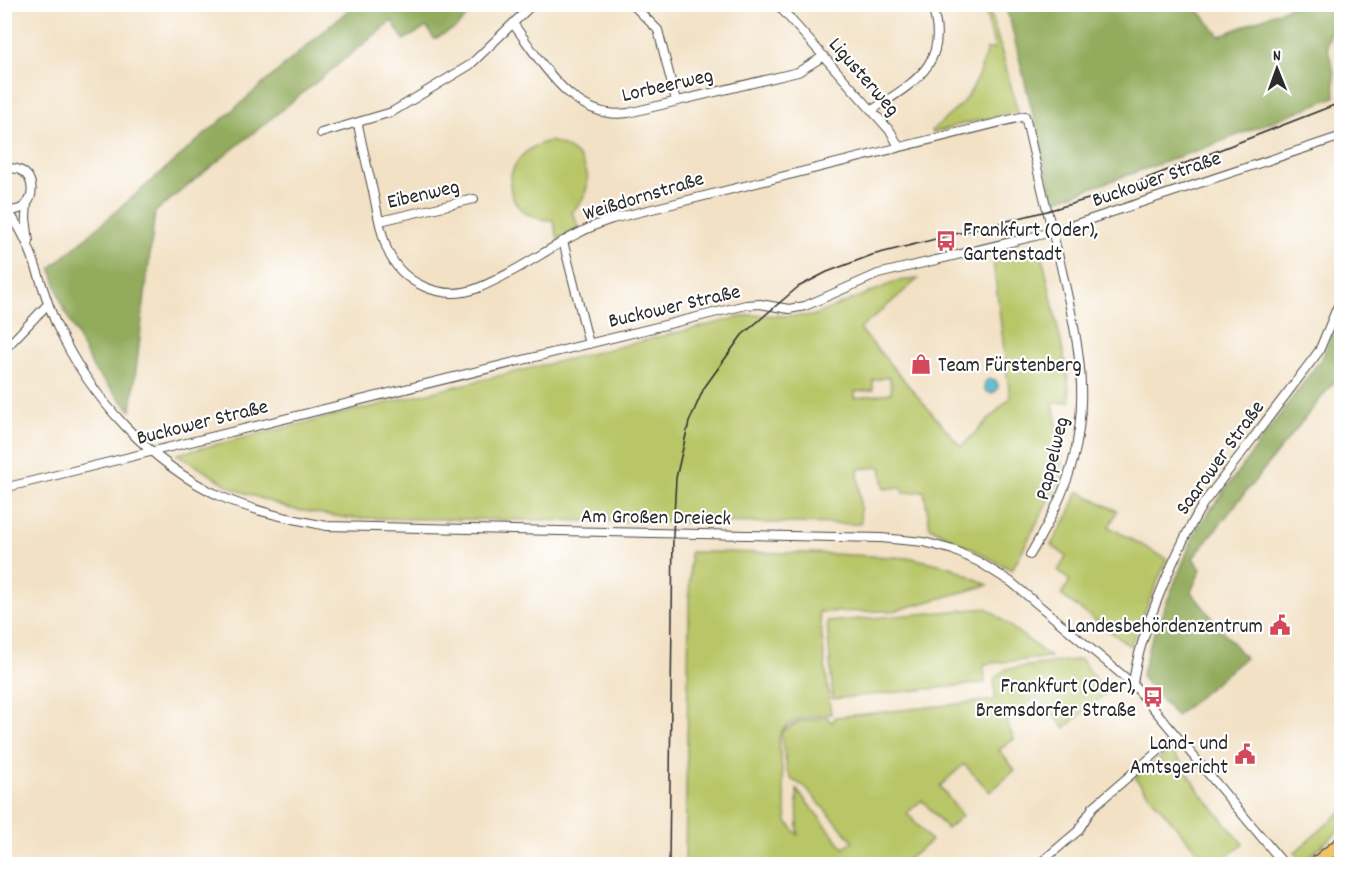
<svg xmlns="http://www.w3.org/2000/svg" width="1346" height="869" font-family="Dekko,sans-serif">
	<rect width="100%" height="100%" fill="#fff"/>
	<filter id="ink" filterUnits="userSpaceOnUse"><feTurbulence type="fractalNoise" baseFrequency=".0167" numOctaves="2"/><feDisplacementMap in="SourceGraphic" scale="12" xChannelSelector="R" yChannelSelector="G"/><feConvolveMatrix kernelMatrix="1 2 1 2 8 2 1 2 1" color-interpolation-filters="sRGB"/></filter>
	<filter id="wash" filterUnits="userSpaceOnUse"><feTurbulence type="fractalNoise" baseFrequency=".008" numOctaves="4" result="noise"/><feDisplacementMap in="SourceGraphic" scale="24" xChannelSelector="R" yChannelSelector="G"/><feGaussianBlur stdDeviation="1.35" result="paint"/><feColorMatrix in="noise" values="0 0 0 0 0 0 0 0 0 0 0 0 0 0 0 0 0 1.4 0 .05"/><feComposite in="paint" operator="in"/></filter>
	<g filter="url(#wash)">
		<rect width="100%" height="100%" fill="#f2e1c4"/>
		<!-- green -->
		<path fill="#b8c668" stroke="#72784a" stroke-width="1.5" fill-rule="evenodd" d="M 984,5 L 989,5 L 1018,112 L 962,124 L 933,133 L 932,130 C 967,102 975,92 987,49 L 995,49 Z
			M 549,141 C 586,149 602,184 572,212 L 579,227 L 558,239 L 553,220 C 498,221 495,154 549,141 Z
			M 1041,250 L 1067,370 L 1070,402 L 1053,403 L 1061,450 L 1062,475 L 1012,570 L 930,527 L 924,491 L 903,493 L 901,487 L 884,489 L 881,467 L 858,469 L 861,524 L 348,518 L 291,509 L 234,489 L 177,454 L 749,315 L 812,316 L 898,281 L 918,279 L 860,329 L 961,447 L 1010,398 L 993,260 ZM 890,377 L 891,393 L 855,398 L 855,392 L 873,390 L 873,380 Z
			M 1078,491 L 1117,511 L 1109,527 L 1167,559 L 1130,646 L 1061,595 L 1070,581 L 1058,571 L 1066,556 L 1051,545 L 1068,516 Z
			M 690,552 L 812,553 L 912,558 L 951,567 L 988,585 L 894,611 L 819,612 L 831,714 C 814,717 782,717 779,739 L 787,822 L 798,835 L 797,790 L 844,848 L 853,841 L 804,786 L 792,780 L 787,771 L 781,732 L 798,722 L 827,717 L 832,723 L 835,717 L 995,700 L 994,679 L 1006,669 L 1081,659 L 1105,694 L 1065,728 L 1037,697 L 1006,721 L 1014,739 L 999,750 L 1015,770 L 990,792 L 964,764 L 940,786 L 962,816 L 947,829 L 922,800 L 907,813 L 931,841 L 902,864 L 685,864 Z
			M 987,608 L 1050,657 L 984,664 L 985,683 L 833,699 L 827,622 Z
			M 1170,750 L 1182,763 L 1199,791 L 1243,844 L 1217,864 L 1208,864 L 1135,778 Z
			M 1341,812 L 1341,829 L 1303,862 L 1295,852 Z"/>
		<!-- forest -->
		<path fill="#92ab5c" stroke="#5e6b44" stroke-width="1.5" d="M 354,5 L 477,5 L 456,28 L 434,39 L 427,27 L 404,40 L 392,21 L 155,212 L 131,411 L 94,370 L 62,305 L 51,268 Z
			M 1004,5 L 1194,5 L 1220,36 L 1294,5 L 1338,5 L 1327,45 L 1334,73 L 1335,97 L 1207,147 L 1054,201 L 1010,20 Z
			M 1341,311 L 1341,373 L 1193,558 L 1201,569 L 1191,592 L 1245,658 L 1176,716 L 1142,678 L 1142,674 L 1149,646 L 1197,528 L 1323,356 Z"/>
		<!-- water -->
		<path fill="#50b6cf" stroke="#3e707d" stroke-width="1.5" d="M984 386a7 7 0 1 1 14 0a7 7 0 1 1-14 0Z"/>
	</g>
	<g filter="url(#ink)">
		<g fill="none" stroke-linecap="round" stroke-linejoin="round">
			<!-- minor casing -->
			<g stroke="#494642" stroke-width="10">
				<path id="minor" d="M 632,4 L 658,30 L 676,101
					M 777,4 L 891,132 L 899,147
					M 514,25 C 542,62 573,121 628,113 L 798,72 L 824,56
					M 872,110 C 915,82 952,63 931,4
					M 358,124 C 362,147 368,169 373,191 C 377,210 380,231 387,249 C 401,284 443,302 478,288 C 524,270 563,235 612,219 L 1025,116 C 1036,164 1047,211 1059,258 C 1072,315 1087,371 1079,429 C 1074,475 1053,516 1030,555
					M 321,133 L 392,112 L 470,65 L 533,4
					M 4,169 C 40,161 41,216 6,210
					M 27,203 L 26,218 L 29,242
					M 7,210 C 34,243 40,288 57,326 C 90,397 150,464 222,497 C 256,512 291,519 327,526 L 881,538 L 924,542 L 953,550 L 979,562 L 1011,582 L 1133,684 L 1284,864
					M 380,221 L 474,199
					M 563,241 L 589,344
					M 4,350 L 48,304
					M 4,488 L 746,305 L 760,304 L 789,309 L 805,306 L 878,274 L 1052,232 L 1342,136
					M 1133,684 C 1138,636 1178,546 1203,504 L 1319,351 L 1342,296
					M 1039,864 L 1078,831 L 1093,807 L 1176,736"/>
			</g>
			<!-- primary casing -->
			<g stroke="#494642" stroke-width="15">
				<path id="primary" d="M 1315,864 L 1342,842"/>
			</g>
			<!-- minor -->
			<use href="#minor" stroke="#fff" stroke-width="8"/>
			<!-- primary -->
			<use href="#primary" stroke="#f1c369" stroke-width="12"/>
			<!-- tram -->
			<path stroke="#2b2b2b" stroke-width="1.5" d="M 669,864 L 673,535 L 676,478 L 689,422 L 704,388 L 742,335 L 798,287 L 827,272 L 872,255 L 1047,211 L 1109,193 L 1342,102"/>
		</g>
	</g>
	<!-- icons -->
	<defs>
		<g id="bus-bare" transform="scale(1.62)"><path d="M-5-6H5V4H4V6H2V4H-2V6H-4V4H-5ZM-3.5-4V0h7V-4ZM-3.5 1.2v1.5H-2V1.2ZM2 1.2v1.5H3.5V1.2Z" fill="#d1495b" stroke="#fff" stroke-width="2.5" paint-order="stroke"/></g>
		<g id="shop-bare" transform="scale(1.62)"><path d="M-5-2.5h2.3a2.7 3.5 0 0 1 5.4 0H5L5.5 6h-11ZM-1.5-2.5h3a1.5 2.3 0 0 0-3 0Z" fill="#d1495b" stroke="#fff" stroke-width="2.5" paint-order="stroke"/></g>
		<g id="civic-bare" transform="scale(1.62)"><path d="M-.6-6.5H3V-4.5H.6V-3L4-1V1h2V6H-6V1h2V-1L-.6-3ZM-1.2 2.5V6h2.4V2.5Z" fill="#d1495b" stroke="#fff" stroke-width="2.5" paint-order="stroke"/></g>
	</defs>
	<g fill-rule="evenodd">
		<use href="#bus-bare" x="946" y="241"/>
		<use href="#shop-bare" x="921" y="364"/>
		<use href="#civic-bare" x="1280" y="625"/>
		<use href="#bus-bare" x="1153" y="697"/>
		<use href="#civic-bare" x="1245" y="754"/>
	</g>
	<g text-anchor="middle" stroke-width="4.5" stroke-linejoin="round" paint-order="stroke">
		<!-- street labels -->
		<g font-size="21" fill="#2b2b2b" stroke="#fff">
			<text transform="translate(865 76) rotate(49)" y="7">Ligusterweg</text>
			<text transform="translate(667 84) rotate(-13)" y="7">Lorbeerweg</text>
			<text transform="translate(1156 178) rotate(-19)" y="7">Buckower Straße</text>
			<text transform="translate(423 193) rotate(-13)" y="7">Eibenweg</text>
			<text transform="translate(643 195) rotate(-17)" y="7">Weißdornstraße</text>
			<text transform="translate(674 305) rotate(-13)" y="7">Buckower Straße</text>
			<text transform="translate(202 421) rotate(-14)" y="7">Buckower Straße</text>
			<text transform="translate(1219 457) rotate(-54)" y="7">Saarower Straße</text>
			<text transform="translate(1051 458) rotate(-76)" y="7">Pappelweg</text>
			<text transform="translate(656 516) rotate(1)" y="7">Am Großen Dreieck</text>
		</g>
		<!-- poi labels -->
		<g font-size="21" fill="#2b2b2b" stroke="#fff" text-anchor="end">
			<text x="963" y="236" text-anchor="start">Frankfurt (Oder),<tspan x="963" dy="24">Gartenstadt</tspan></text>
			<text x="938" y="371" text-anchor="start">Team Fürstenberg</text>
			<text x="1263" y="632">Landesbehördenzentrum</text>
			<text x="1136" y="692">Frankfurt (Oder),<tspan x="1136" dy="24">Bremsdorfer Straße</tspan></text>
			<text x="1228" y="749">Land- und<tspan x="1228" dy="24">Amtsgericht</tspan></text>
		</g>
	</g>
	<!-- margin -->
	<rect width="1346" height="869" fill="none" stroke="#fff" stroke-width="24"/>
	<!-- north arrow -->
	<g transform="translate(1277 69) rotate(359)" stroke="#ffffff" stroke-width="4.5" paint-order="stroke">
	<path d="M0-4.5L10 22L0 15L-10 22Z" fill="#2b2b2b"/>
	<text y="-9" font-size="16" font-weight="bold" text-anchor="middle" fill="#2b2b2b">N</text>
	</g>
</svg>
